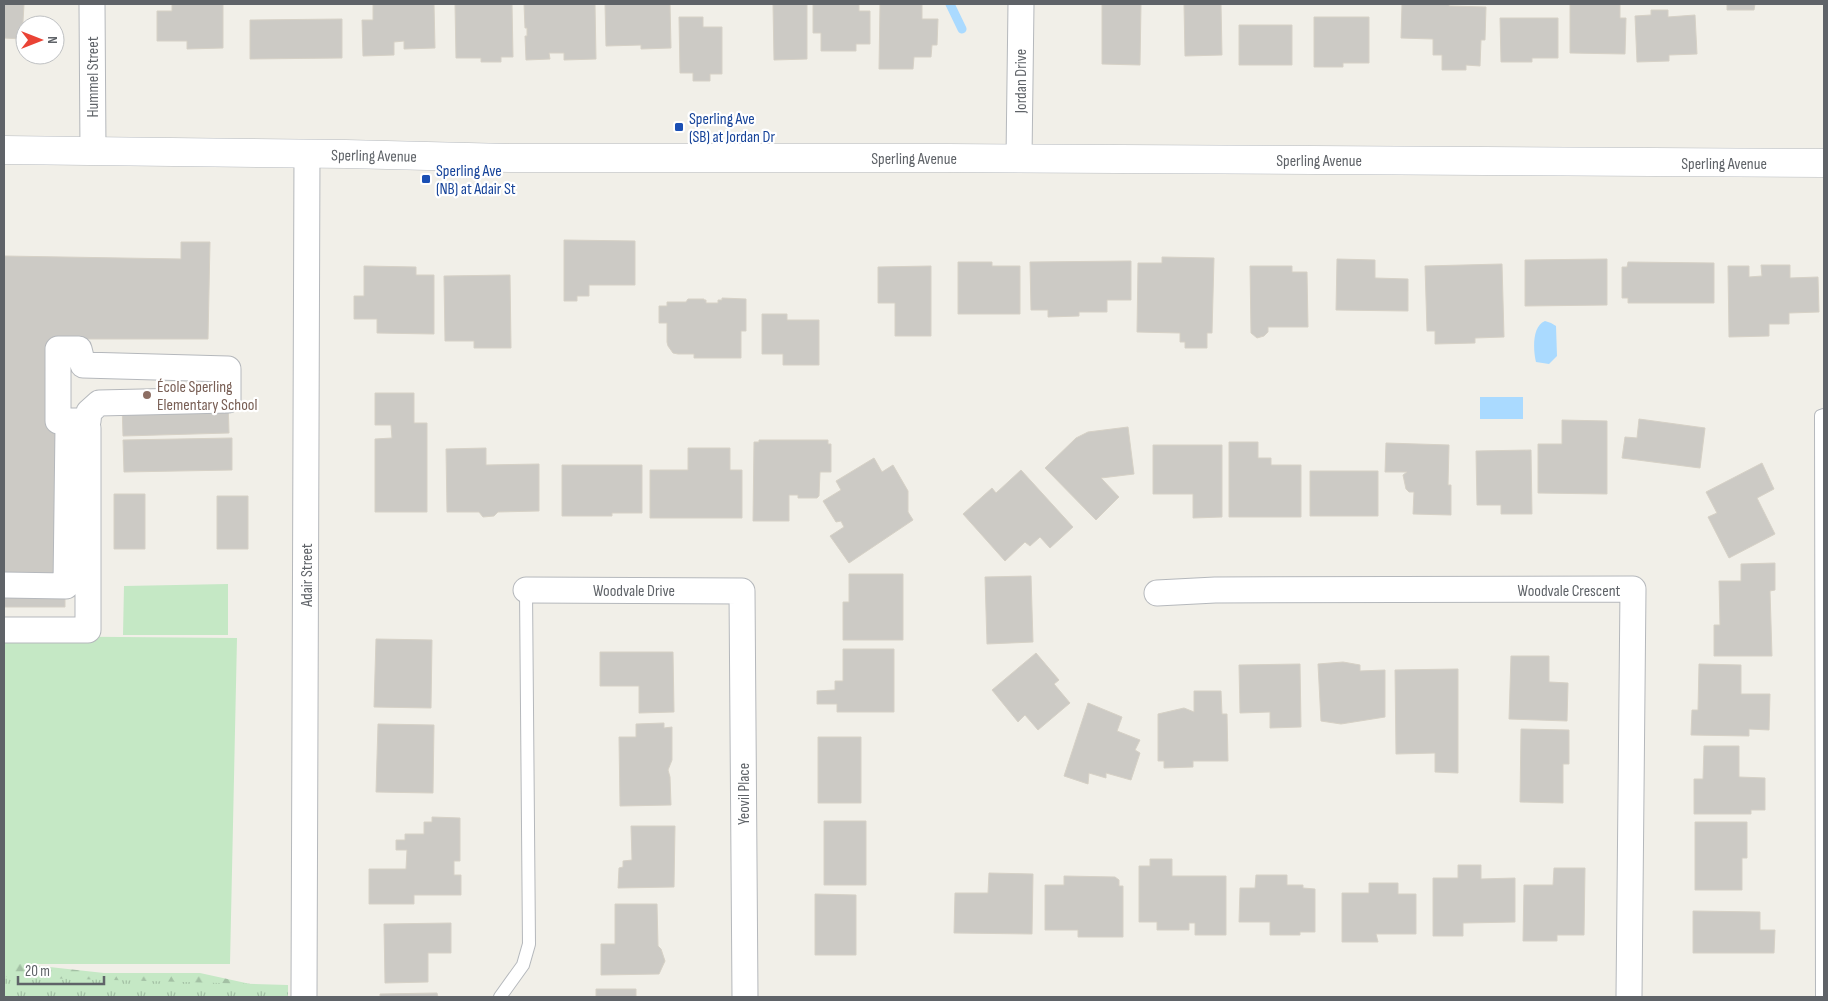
<svg xmlns="http://www.w3.org/2000/svg" width="1828" height="1001" font-family="'Sofia Sans Condensed',sans-serif">
	<defs>
		<pattern id="forest-firs" width="22" height="20" patternUnits="userSpaceOnUse" patternTransform="scale(1.25)"><rect width="22" height="20" fill="#c5e8c5"/><path d="M5 1l3.5 6h-7zM16 11l3.5 6h-7z" fill="#a3c0a4"/></pattern>
		<pattern id="park-tufts" width="24" height="20" patternUnits="userSpaceOnUse" patternTransform="scale(1.25)"><rect width="24" height="20" fill="#c5e8c5"/><path d="M3 7l-1-3M5 7V3M7 7l1-3M15 17l-1-3M17 17v-4M19 17l1-3" fill="none" stroke="#a3c0a4"/></pattern>
	</defs>
	<rect width="100%" height="100%" fill="#f1efe8"/>
	<!-- green -->
	<path fill="#c5e8c5" d="M 228,584 L 228,635 L 123,635 L 124,586 Z
		M 4,636 L 237,638 L 230,964 L 4,964 Z"/>
	<!-- forest -->
	<path fill="url(#forest-firs)" d="M 4,962 L 104,973 L 200,973 L 259,986 L 4,997 Z"/>
	<!-- park -->
	<path fill="url(#park-tufts)" d="M 4,977 L 288,985 L 288,997 L 4,997 Z"/>
	<!-- water -->
	<path fill="#aadaff" d="M 1545,321 L 1551,323 L 1556,326 L 1557,356 L 1549,364 L 1536,362 C 1533,350 1532,326 1545,321 Z
		M 1480,397 L 1523,397 L 1523,419 L 1480,419 Z"/>
	<g fill="none" stroke-linecap="round" stroke-linejoin="round">
		<!-- stream -->
		<path stroke="#aadaff" stroke-width="9" d="M 950,4 L 962,29"/>
	</g>
	<!-- building -->
	<path fill="#cccac5" stroke="#d6d1c6" d="M 4,4 L 24,4 L 22,39 L 4,38 Z
		M 172,4 L 223,4 L 223,48 L 187,49 L 187,41 L 157,41 L 157,11 L 172,11 Z
		M 373,4 L 434,4 L 435,48 L 404,49 L 404,41 L 394,42 L 394,55 L 363,56 L 362,20 L 373,20 Z
		M 455,4 L 512,4 L 513,57 L 501,57 L 501,62 L 481,62 L 481,58 L 456,58 Z
		M 524,4 L 595,4 L 596,59 L 564,60 L 564,53 L 549,53 L 550,59 L 526,60 L 525,36 L 527,36 L 527,28 L 525,28 Z
		M 605,4 L 670,4 L 671,48 L 641,49 L 641,45 L 606,46 Z
		M 773,4 L 807,4 L 807,59 L 774,60 Z
		M 813,4 L 859,4 L 859,11 L 870,11 L 870,44 L 856,44 L 856,51 L 821,51 L 821,33 L 813,33 Z
		M 880,4 L 935,4 L 922,4 L 922,19 L 938,19 L 937,45 L 932,45 L 931,57 L 914,57 L 913,69 L 879,69 Z
		M 1102,4 L 1141,4 L 1140,65 L 1102,64 Z
		M 1184,4 L 1221,4 L 1222,55 L 1185,56 Z
		M 1402,4 L 1449,4 L 1449,6 L 1486,7 L 1485,40 L 1481,40 L 1480,66 L 1466,65 L 1466,70 L 1442,70 L 1442,55 L 1433,55 L 1433,39 L 1401,38 Z
		M 1570,4 L 1620,4 L 1620,18 L 1626,18 L 1625,54 L 1570,53 Z
		M 1727,4 L 1755,4 L 1754,10 L 1727,10 Z
		M 1651,10 L 1668,10 L 1668,17 L 1695,15 L 1697,54 L 1669,55 L 1669,61 L 1637,62 L 1635,16 L 1651,15 Z
		M 679,17 L 703,17 L 703,27 L 722,27 L 722,74 L 710,74 L 710,81 L 693,81 L 693,73 L 680,73 Z
		M 1314,17 L 1369,17 L 1369,63 L 1343,63 L 1343,67 L 1314,67 Z
		M 1500,18 L 1558,18 L 1558,58 L 1532,58 L 1532,62 L 1501,62 Z
		M 342,19 L 342,58 L 250,59 L 250,20 Z
		M 1239,25 L 1292,25 L 1292,65 L 1239,65 Z
		M 564,240 L 635,241 L 635,285 L 589,285 L 589,296 L 577,296 L 577,301 L 564,301 Z
		M 181,242 L 210,242 L 208,339 L 59,339 L 66,586 L 4,585 L 4,256 L 181,259 Z
		M 1162,257 L 1214,258 L 1212,333 L 1207,333 L 1207,348 L 1185,348 L 1185,342 L 1180,342 L 1180,333 L 1137,332 L 1138,263 L 1162,263 Z
		M 1337,259 L 1375,260 L 1375,278 L 1408,279 L 1408,311 L 1336,310 Z
		M 1607,259 L 1607,305 L 1525,306 L 1525,260 Z
		M 1131,261 L 1131,300 L 1107,300 L 1107,312 L 1079,312 L 1079,316 L 1048,317 L 1048,310 L 1031,310 L 1030,262 Z
		M 958,262 L 992,262 L 992,266 L 1020,266 L 1020,314 L 958,314 Z
		M 1628,262 L 1714,263 L 1714,303 L 1628,303 L 1628,298 L 1622,298 L 1622,267 L 1627,267 Z
		M 1502,264 L 1504,337 L 1475,338 L 1475,343 L 1435,344 L 1435,331 L 1427,331 L 1425,266 Z
		M 1761,265 L 1790,265 L 1790,278 L 1818,277 L 1819,312 L 1789,313 L 1789,324 L 1769,324 L 1769,336 L 1729,337 L 1728,266 L 1749,266 L 1749,277 L 1762,276 Z
		M 364,266 L 416,267 L 416,275 L 434,275 L 434,334 L 377,333 L 377,319 L 354,319 L 354,296 L 364,296 Z
		M 931,266 L 931,336 L 895,336 L 895,303 L 878,303 L 878,267 Z
		M 1250,266 L 1292,266 L 1292,272 L 1307,272 L 1308,327 L 1268,327 L 1268,332 L 1264,336 L 1257,338 L 1251,333 Z
		M 510,275 L 511,348 L 474,348 L 474,341 L 445,341 L 444,276 Z
		M 722,298 L 746,299 L 746,331 L 741,331 L 741,358 L 694,358 L 694,354 L 678,354 L 673,353 L 668,346 L 667,342 L 667,323 L 659,323 L 659,306 L 667,306 L 667,302 L 686,302 L 688,299 L 704,299 L 704,300 L 706,300 L 706,303 L 718,303 L 718,300 L 722,300 Z
		M 762,314 L 787,314 L 787,320 L 819,320 L 819,365 L 783,365 L 783,354 L 762,354 Z
		M 375,393 L 414,393 L 414,423 L 427,423 L 427,512 L 375,512 L 375,439 L 392,438 L 391,425 L 375,425 Z
		M 228,400 L 229,433 L 123,436 L 122,403 Z
		M 1639,419 L 1705,428 L 1700,468 L 1622,458 L 1625,437 L 1637,438 Z
		M 1562,420 L 1607,421 L 1607,494 L 1538,493 L 1538,444 L 1562,444 Z
		M 1128,427 L 1134,474 L 1101,478 L 1119,497 L 1096,520 L 1045,468 L 1076,438 L 1088,432 Z
		M 232,438 L 232,470 L 124,472 L 123,440 Z
		M 759,440 L 828,440 L 828,444 L 831,444 L 831,472 L 820,472 L 819,496 L 817,498 L 798,498 L 798,495 L 789,495 L 789,521 L 753,521 L 754,442 L 759,442 Z
		M 1229,442 L 1258,442 L 1258,458 L 1271,458 L 1271,465 L 1301,465 L 1301,517 L 1229,517 Z
		M 1386,443 L 1449,445 L 1448,485 L 1451,485 L 1451,515 L 1413,514 L 1414,492 L 1409,492 L 1406,489 L 1403,475 L 1407,472 L 1385,472 Z
		M 1153,445 L 1222,445 L 1222,517 L 1193,518 L 1193,494 L 1153,494 Z
		M 486,448 L 486,465 L 539,464 L 539,511 L 498,512 L 494,516 L 483,517 L 479,512 L 447,512 L 446,449 Z
		M 688,448 L 730,448 L 730,470 L 742,470 L 742,518 L 650,518 L 650,470 L 688,470 Z
		M 1531,450 L 1532,514 L 1501,514 L 1501,505 L 1477,505 L 1476,451 Z
		M 874,458 L 882,472 L 893,465 L 908,491 L 908,512 L 913,520 L 849,563 L 830,536 L 844,527 L 841,521 L 836,522 L 823,501 L 841,490 L 836,481 Z
		M 1762,463 L 1774,489 L 1757,498 L 1775,534 L 1729,558 L 1708,517 L 1717,513 L 1706,492 Z
		M 562,465 L 642,465 L 642,513 L 612,513 L 612,516 L 562,516 Z
		M 1021,470 L 1073,527 L 1050,548 L 1040,537 L 1030,546 L 1025,542 L 1005,561 L 963,514 L 992,488 L 996,493 Z
		M 1310,471 L 1378,471 L 1378,516 L 1310,516 Z
		M 114,494 L 145,494 L 145,549 L 114,549 Z
		M 217,496 L 248,496 L 248,549 L 217,549 Z
		M 1775,563 L 1775,590 L 1770,591 L 1772,656 L 1714,656 L 1714,625 L 1720,625 L 1719,581 L 1741,581 L 1741,564 Z
		M 849,574 L 903,574 L 903,640 L 843,640 L 843,602 L 849,602 Z
		M 1031,576 L 1033,642 L 987,644 L 985,577 Z
		M 4,585 L 65,586 L 65,607 L 4,607 Z
		M 376,639 L 432,640 L 431,708 L 374,707 Z
		M 843,649 L 894,649 L 894,712 L 837,712 L 837,704 L 817,704 L 817,691 L 835,690 L 835,681 L 843,681 Z
		M 600,652 L 673,652 L 674,712 L 639,713 L 639,686 L 600,686 Z
		M 1036,653 L 1059,680 L 1054,684 L 1070,703 L 1038,730 L 1025,715 L 1018,722 L 992,690 Z
		M 1511,656 L 1549,656 L 1549,682 L 1568,683 L 1567,721 L 1509,719 Z
		M 1343,662 L 1360,665 L 1360,671 L 1385,670 L 1385,717 L 1341,724 L 1321,721 L 1318,664 Z
		M 1300,664 L 1301,727 L 1270,728 L 1270,712 L 1240,713 L 1239,665 Z
		M 1699,664 L 1741,665 L 1741,694 L 1770,694 L 1769,730 L 1749,729 L 1749,736 L 1691,735 L 1692,710 L 1698,710 Z
		M 1458,669 L 1458,773 L 1435,772 L 1435,753 L 1396,754 L 1395,670 Z
		M 1194,691 L 1221,691 L 1222,714 L 1227,714 L 1228,761 L 1193,761 L 1193,767 L 1164,768 L 1164,761 L 1158,761 L 1158,714 L 1184,708 L 1194,712 Z
		M 1088,703 L 1122,717 L 1117,731 L 1140,740 L 1135,750 L 1140,753 L 1131,780 L 1106,773 L 1106,778 L 1089,773 L 1088,784 L 1064,776 Z
		M 664,723 L 664,728 L 672,727 L 672,760 L 668,770 L 670,777 L 671,805 L 620,806 L 619,737 L 636,737 L 636,724 Z
		M 378,724 L 434,725 L 433,793 L 376,792 Z
		M 1521,729 L 1569,730 L 1569,764 L 1563,764 L 1563,803 L 1520,802 Z
		M 818,737 L 861,737 L 861,803 L 818,803 Z
		M 1704,746 L 1739,746 L 1739,777 L 1765,778 L 1765,810 L 1751,810 L 1751,814 L 1694,814 L 1694,779 L 1703,779 Z
		M 432,817 L 460,818 L 460,861 L 454,861 L 454,875 L 461,875 L 461,895 L 414,895 L 414,904 L 369,904 L 369,869 L 406,869 L 407,850 L 396,850 L 396,840 L 405,840 L 405,834 L 424,834 L 424,822 L 432,822 Z
		M 824,821 L 866,821 L 866,885 L 824,885 Z
		M 1695,822 L 1747,822 L 1747,858 L 1742,858 L 1742,890 L 1695,890 Z
		M 631,826 L 675,826 L 674,887 L 618,888 L 619,868 L 623,867 L 623,861 L 632,860 Z
		M 1150,859 L 1172,859 L 1172,876 L 1226,876 L 1226,935 L 1195,935 L 1195,923 L 1189,923 L 1189,930 L 1157,930 L 1157,922 L 1139,922 L 1139,866 L 1150,866 Z
		M 1458,865 L 1481,865 L 1481,879 L 1515,878 L 1515,922 L 1463,923 L 1463,936 L 1433,936 L 1433,878 L 1458,878 Z
		M 1554,868 L 1585,868 L 1584,935 L 1557,935 L 1557,941 L 1523,941 L 1524,885 L 1553,885 Z
		M 989,873 L 1033,874 L 1032,934 L 954,933 L 955,893 L 988,893 Z
		M 1256,875 L 1287,875 L 1287,885 L 1303,885 L 1303,888 L 1315,889 L 1315,932 L 1300,932 L 1300,935 L 1270,935 L 1270,922 L 1239,922 L 1240,888 L 1255,888 Z
		M 1064,876 L 1115,877 L 1119,880 L 1119,886 L 1123,886 L 1123,937 L 1078,937 L 1078,930 L 1045,930 L 1045,885 L 1064,885 Z
		M 1369,883 L 1398,883 L 1398,894 L 1416,894 L 1416,934 L 1376,934 L 1378,942 L 1342,942 L 1342,893 L 1369,893 Z
		M 815,894 L 856,895 L 856,955 L 815,955 Z
		M 615,904 L 657,904 L 658,946 L 661,949 L 665,961 L 659,974 L 601,975 L 601,944 L 615,944 Z
		M 1693,911 L 1760,912 L 1760,930 L 1775,930 L 1774,953 L 1693,953 Z
		M 451,923 L 451,953 L 428,953 L 428,982 L 385,983 L 384,924 Z
		M 596,989 L 636,989 L 636,997 L 596,997 Z
		M 437,993 L 438,997 L 380,997 L 380,994 Z"/>
	<g fill="none" stroke-linecap="round" stroke-linejoin="round">
		<!-- lane casing -->
		<g stroke="#b5b8bc" stroke-width="14">
			<path id="lane" d="M 500,997 L 523,965 L 529,944 L 526,590
				M 1822,997 L 1821,416 L 1824,415"/>
		</g>
		<!-- street casing -->
		<g stroke="#b5b8bc" stroke-width="27">
			<path id="street" d="M 92,4 L 93,151
				M 1019,158 L 1021,4
				M 58,349 L 79,349 L 83,365 L 228,369 L 228,400 L 99,403 L 89,412 L 88,421 L 58,421 Z
				M 4,585 L 66,586 L 68,427 L 88,428 L 88,630 L 4,630
				M 526,590 L 742,591 L 745,997
				M 1157,593 L 1215,590 L 1633,589 L 1629,997
				M 304,997 L 307,153"/>
		</g>
		<!-- secondary casing -->
		<g stroke="#b6babf" stroke-width="29">
			<path id="secondary" d="M 4,150 L 346,154 L 509,158 L 947,158 L 1824,163"/>
		</g>
		<!-- lane -->
		<use href="#lane" stroke="#fff" stroke-width="12"/>
		<!-- street -->
		<use href="#street" stroke="#fff" stroke-width="25"/>
		<!-- secondary -->
		<use href="#secondary" stroke="#fff" stroke-width="28"/>
	</g>
	<!-- markers -->
	<g fill="#1a4fb4" stroke="#fff" stroke-width="2">
		<rect x="674" y="122" width="10" height="10" rx="2.5"/>
		<rect x="421" y="174" width="10" height="10" rx="2.5"/>
	</g>
	<circle fill="#8d6e63" stroke="#fff" stroke-width="2" cx="147" cy="395" r="5"/>
	<g text-anchor="middle" stroke-width="4.5" stroke-linejoin="round" paint-order="stroke">
		<!-- street labels -->
		<g font-size="16" fill="#5f6368" stroke="#fff">
			<text transform="translate(92 77) rotate(-90)" y="6">Hummel Street</text>
			<text transform="translate(1020 81) rotate(-90)" y="6">Jordan Drive</text>
			<text transform="translate(374 155) rotate(1)" y="6">Sperling Avenue</text>
			<text x="914" y="164">Sperling Avenue</text>
			<text x="1319" y="166">Sperling Avenue</text>
			<text x="1724" y="169">Sperling Avenue</text>
			<text transform="translate(306 575) rotate(-90)" y="6">Adair Street</text>
			<text x="634" y="596">Woodvale Drive</text>
			<text x="1569" y="596">Woodvale Crescent</text>
			<text transform="translate(743 794) rotate(-90)" y="6">Yeovil Place</text>
		</g>
		<!-- transit labels -->
		<g font-size="16" fill="#164399" stroke="#fff" text-anchor="start">
			<text x="689" y="124">Sperling Ave<tspan x="689" dy="18">(SB) at Jordan Dr</tspan></text>
			<text x="436" y="176">Sperling Ave<tspan x="436" dy="18">(NB) at Adair St</tspan></text>
		</g>
		<!-- education labels -->
		<g font-size="16" fill="#785e54" stroke="#fff" text-anchor="start">
			<text x="157" y="392">École Sperling<tspan x="157" dy="18">Elementary School</tspan></text>
		</g>
	</g>
	<!-- border -->
	<rect width="1828" height="1001" fill="none" stroke="#5f6368" stroke-width="10"/>
	<!-- north arrow -->
	<g transform="translate(40 40) rotate(90)"><circle r="24" fill="#ffffff" stroke="#bfc1c3"/>
	<path d="M0-4L9 19L0 12L-9 19Z" fill="#ea4335"/>
	<text y="-8" font-size="14" font-weight="bold" text-anchor="middle" fill="#5f6368">N</text>
	</g>
	<!-- scale -->
	<path d="M18 976v8h86v-8" fill="none" stroke="#5f6368" stroke-width="2.5"/>
	<text x="25" y="976" font-size="15" fill="#5f6368" stroke="#ffffff" stroke-width="4" paint-order="stroke">20 m</text>
</svg>
